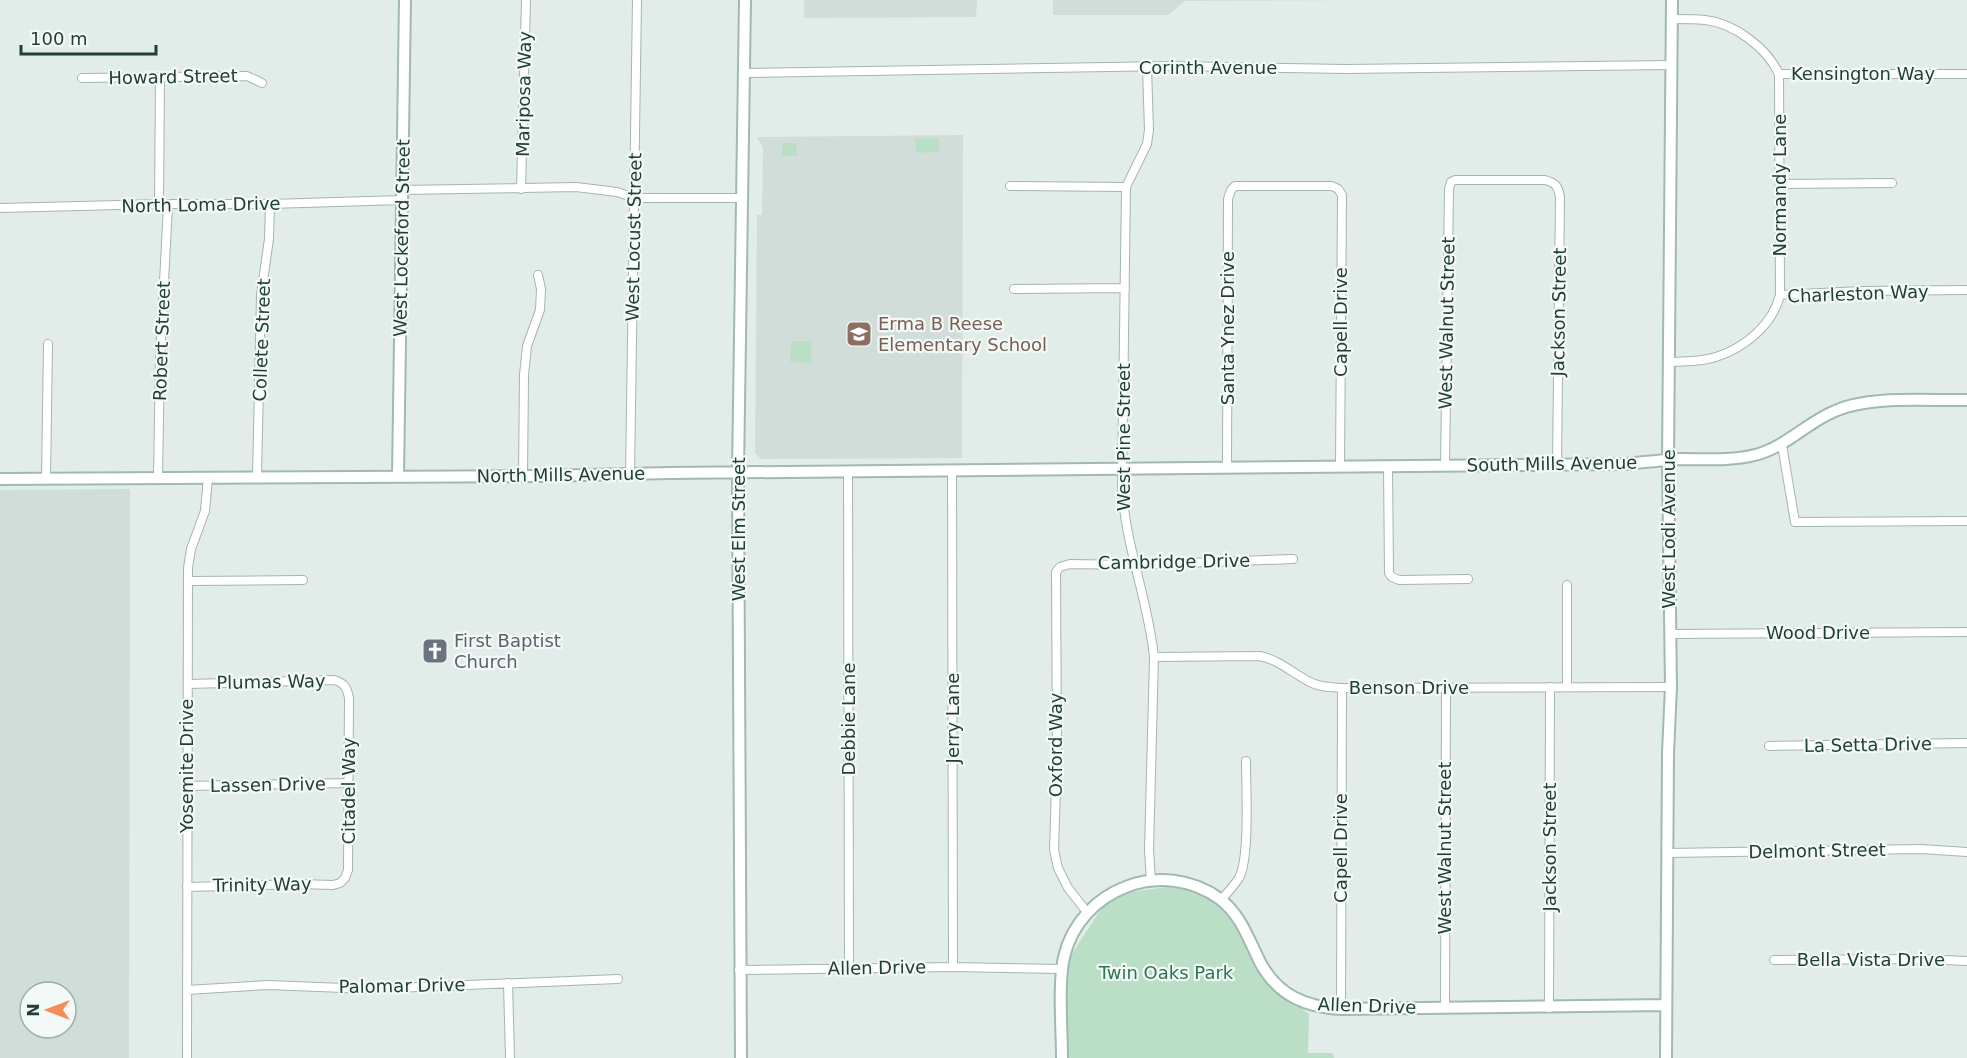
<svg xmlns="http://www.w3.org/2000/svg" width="1967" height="1058" font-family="'DejaVu Sans',sans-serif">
	<rect width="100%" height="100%" fill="#e2ede9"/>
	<!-- built -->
	<path fill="#d0ddd8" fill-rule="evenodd" d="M 804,0 L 977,0 L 976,17 L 804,18 Z
		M 1053,0 L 1382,0 L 1185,1 L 1168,15 L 1053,15 Z
		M 963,135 L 962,458 L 761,459 L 755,453 L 757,215 L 762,215 L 763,148 L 757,137 Z
		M 130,489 L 129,1058 L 0,1058 L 0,490 ZM 30,992 L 66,992 L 66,1028 L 30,1028 Z"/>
	<!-- green -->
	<path fill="#bbdec7" d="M 939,138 L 939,152 L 916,153 L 915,139 Z
		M 782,143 L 796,143 L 797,156 L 782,156 Z
		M 791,341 L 811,341 L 811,363 L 790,362 Z
		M 1188,884 L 1237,917 L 1261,978 L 1309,1014 L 1308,1053 L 1333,1053 L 1334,1058 L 1062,1058 L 1062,969 L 1110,895 Z"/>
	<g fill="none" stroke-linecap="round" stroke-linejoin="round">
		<!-- street casing -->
		<g stroke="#a5b5b1" stroke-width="10">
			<path id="street" d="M 1147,68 L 1149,130 L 1147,144 L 1126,187 L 1122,484 C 1124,543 1148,598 1154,657 L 1149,850 L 1151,881
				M 744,73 L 1171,66 L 1346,69 L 1672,65
				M 1779,74 L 1967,74
				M 82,78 L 247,76 L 262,83
				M 1780,184 L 1892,183
				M 1010,186 L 1126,187
				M 521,189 L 526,0
				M 402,190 L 576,187 L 617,192 L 635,198 L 742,198
				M 159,204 L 160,77
				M 0,208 L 159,204 L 270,204 L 402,200
				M 1014,289 L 1125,288
				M 1780,295 L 1862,291 L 1967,290
				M 1670,362 C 1685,361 1702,362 1716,357 C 1744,348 1773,325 1780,295 L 1779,74 C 1767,48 1734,23 1705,20 C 1695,19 1683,19 1672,19
				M 1782,445 L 1795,522 L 1967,521
				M 1445,465 L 1449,189 L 1451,182 L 1455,180 L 1545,180 C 1556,183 1558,186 1560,197 L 1557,464
				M 1388,466 L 1389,573 L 1392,577 L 1399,580 L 1468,579
				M 1227,467 L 1228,199 L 1231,190 L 1235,186 L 1332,186 L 1338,189 L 1342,195 L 1340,466
				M 952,470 L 953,967
				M 848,471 L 849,968
				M 630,475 L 637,0
				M 257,476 L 261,295 L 269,239 L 270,204
				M 523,476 L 524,375 L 527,346 L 540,310 L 541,289 L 538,275
				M 158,477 L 160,359 L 168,205
				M 46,479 L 48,344
				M 188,581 L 303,580
				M 1567,585 L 1567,686
				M 1670,634 L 1967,632
				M 1154,657 L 1260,656 C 1279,660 1291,672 1308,681 C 1318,687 1330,687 1342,688 L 1671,687
				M 1769,746 L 1967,743
				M 187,786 L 349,783
				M 1667,853 L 1921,849 L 1967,852
				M 187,887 L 300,884 L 333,885 L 340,883 L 345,878 L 348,870 L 349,698 C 347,688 345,683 334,680 L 188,684
				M 1221,900 C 1227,893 1234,886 1239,878 C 1250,858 1246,787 1246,761
				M 1087,912 L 1068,888 L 1058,868 L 1054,850 L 1057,755 L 1056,572 L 1060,567 L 1070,564 L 1135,565 L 1293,559
				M 1774,960 L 1922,959 L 1967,961
				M 739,970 L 953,967 L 1062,969
				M 508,983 L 510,1058
				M 187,990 L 268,985 L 369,989 L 618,979
				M 1445,1008 L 1446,687
				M 1549,1008 L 1550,687
				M 1341,1009 L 1342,688
				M 187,1058 L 188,568 L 191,549 L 205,511 L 208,477"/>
		</g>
		<!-- secondary casing -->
		<g stroke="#a0b9b2" stroke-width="14">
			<path id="secondary" d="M 398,477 L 405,0
				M 0,479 L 544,476 L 669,473 L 1626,464 C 1645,462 1663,460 1681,459 C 1706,459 1731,461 1755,455 C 1786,447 1806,423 1835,411 C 1870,395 1928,401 1967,400
				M 741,1058 L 738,472 L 745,0
				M 1062,1058 C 1062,1030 1058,984 1064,957 C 1080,889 1162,857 1220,899 C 1242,916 1249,941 1261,964 C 1279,996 1306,1007 1341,1009 L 1666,1005
				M 1666,1058 L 1668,753 L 1671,687 L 1668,460 L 1672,0"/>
		</g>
		<!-- street -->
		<use href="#street" stroke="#fff" stroke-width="8"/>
		<!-- secondary -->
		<use href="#secondary" stroke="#fff" stroke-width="10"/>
	</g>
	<!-- icons -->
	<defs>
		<g id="school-square" transform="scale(1.35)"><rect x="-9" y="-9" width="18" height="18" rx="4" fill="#8d6e63" stroke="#f3f9f6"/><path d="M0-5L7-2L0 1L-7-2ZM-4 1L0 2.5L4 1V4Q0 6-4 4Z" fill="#fff"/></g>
		<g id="church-square" transform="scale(1.35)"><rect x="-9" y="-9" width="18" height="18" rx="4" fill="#6b7280" stroke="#f3f9f6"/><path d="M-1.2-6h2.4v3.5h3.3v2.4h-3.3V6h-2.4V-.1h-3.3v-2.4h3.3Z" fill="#fff"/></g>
	</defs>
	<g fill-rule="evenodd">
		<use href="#school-square" x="859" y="334"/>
		<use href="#church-square" x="435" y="651"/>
	</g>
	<g text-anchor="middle" stroke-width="4.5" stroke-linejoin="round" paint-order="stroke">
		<!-- street labels -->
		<g font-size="18" fill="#223e39" stroke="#f3f9f6">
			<text x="1208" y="74">Corinth Avenue</text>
			<text x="1863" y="80">Kensington Way</text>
			<text transform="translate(173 77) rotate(-1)" y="6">Howard Street</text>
			<text transform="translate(524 94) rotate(-89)" y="6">Mariposa Way</text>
			<text transform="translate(1780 185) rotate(-90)" y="6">Normandy Lane</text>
			<text transform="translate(201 205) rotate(-1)" y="6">North Loma Drive</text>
			<text transform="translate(634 237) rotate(-89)" y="6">West Locust Street</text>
			<text transform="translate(402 238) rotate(-89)" y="6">West Lockeford Street</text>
			<text transform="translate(1858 294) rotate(-2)" y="6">Charleston Way</text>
			<text transform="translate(1559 312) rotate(-89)" y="6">Jackson Street</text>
			<text transform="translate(1341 322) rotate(-90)" y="6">Capell Drive</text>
			<text transform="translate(1447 323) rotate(-89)" y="6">West Walnut Street</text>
			<text transform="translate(1228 328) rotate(-90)" y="6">Santa Ynez Drive</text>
			<text transform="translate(262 340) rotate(-88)" y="6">Collete Street</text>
			<text transform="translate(162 341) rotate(-88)" y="6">Robert Street</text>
			<text transform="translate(1124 437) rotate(-90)" y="6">West Pine Street</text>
			<text transform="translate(1552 464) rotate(-1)" y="6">South Mills Avenue</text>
			<text transform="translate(561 475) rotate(-1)" y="6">North Mills Avenue</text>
			<text transform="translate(739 529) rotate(-90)" y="6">West Elm Street</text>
			<text transform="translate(1669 529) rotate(-90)" y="6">West Lodi Avenue</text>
			<text transform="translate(1174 562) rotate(-1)" y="6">Cambridge Drive</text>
			<text x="1818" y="639">Wood Drive</text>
			<text transform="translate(271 682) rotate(-1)" y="6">Plumas Way</text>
			<text x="1409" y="694">Benson Drive</text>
			<text transform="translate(953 718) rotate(-90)" y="6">Jerry Lane</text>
			<text transform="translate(849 719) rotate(-90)" y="6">Debbie Lane</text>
			<text transform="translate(1056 745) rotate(-90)" y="6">Oxford Way</text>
			<text transform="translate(1868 745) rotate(-1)" y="6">La Setta Drive</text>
			<text transform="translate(187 766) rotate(-90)" y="6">Yosemite Drive</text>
			<text transform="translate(268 785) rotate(-1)" y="6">Lassen Drive</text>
			<text transform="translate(349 791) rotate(-90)" y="6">Citadel Way</text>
			<text transform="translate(1550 847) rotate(-90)" y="6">Jackson Street</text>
			<text transform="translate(1341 848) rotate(-90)" y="6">Capell Drive</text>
			<text transform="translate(1445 848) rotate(-90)" y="6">West Walnut Street</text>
			<text transform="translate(1817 851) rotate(-1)" y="6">Delmont Street</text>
			<text transform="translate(262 885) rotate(-1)" y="6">Trinity Way</text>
			<text x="1871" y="966">Bella Vista Drive</text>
			<text transform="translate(877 968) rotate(-1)" y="6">Allen Drive</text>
			<text transform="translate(402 986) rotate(-1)" y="6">Palomar Drive</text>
			<text transform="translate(1367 1006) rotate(2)" y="6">Allen Drive</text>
		</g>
		<!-- education labels -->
		<g font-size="18" fill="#785e54" stroke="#f3f9f6" text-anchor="start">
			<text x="878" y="330">Erma B Reese<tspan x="878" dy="21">Elementary School</tspan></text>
		</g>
		<!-- worship labels -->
		<g font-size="18" fill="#5b616d" stroke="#f3f9f6" text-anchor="start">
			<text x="454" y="647">First Baptist<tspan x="454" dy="21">Church</tspan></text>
		</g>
		<!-- park labels -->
		<g font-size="18" fill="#2b764f" stroke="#f3f9f6">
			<text x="1166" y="979">Twin Oaks Park</text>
		</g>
	</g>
	<!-- north arrow -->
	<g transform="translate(48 1010) rotate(270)"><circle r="28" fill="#f3f9f6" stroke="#9faeaa" stroke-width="1.5"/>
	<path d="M0-4.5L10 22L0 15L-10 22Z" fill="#f58d58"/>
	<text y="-9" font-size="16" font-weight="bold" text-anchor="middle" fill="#223e39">N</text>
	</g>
	<!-- scale -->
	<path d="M21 45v9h135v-9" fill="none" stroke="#223e39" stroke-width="3"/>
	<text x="30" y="45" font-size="18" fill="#223e39" stroke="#f3f9f6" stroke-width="4.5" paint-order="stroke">100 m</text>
</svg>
